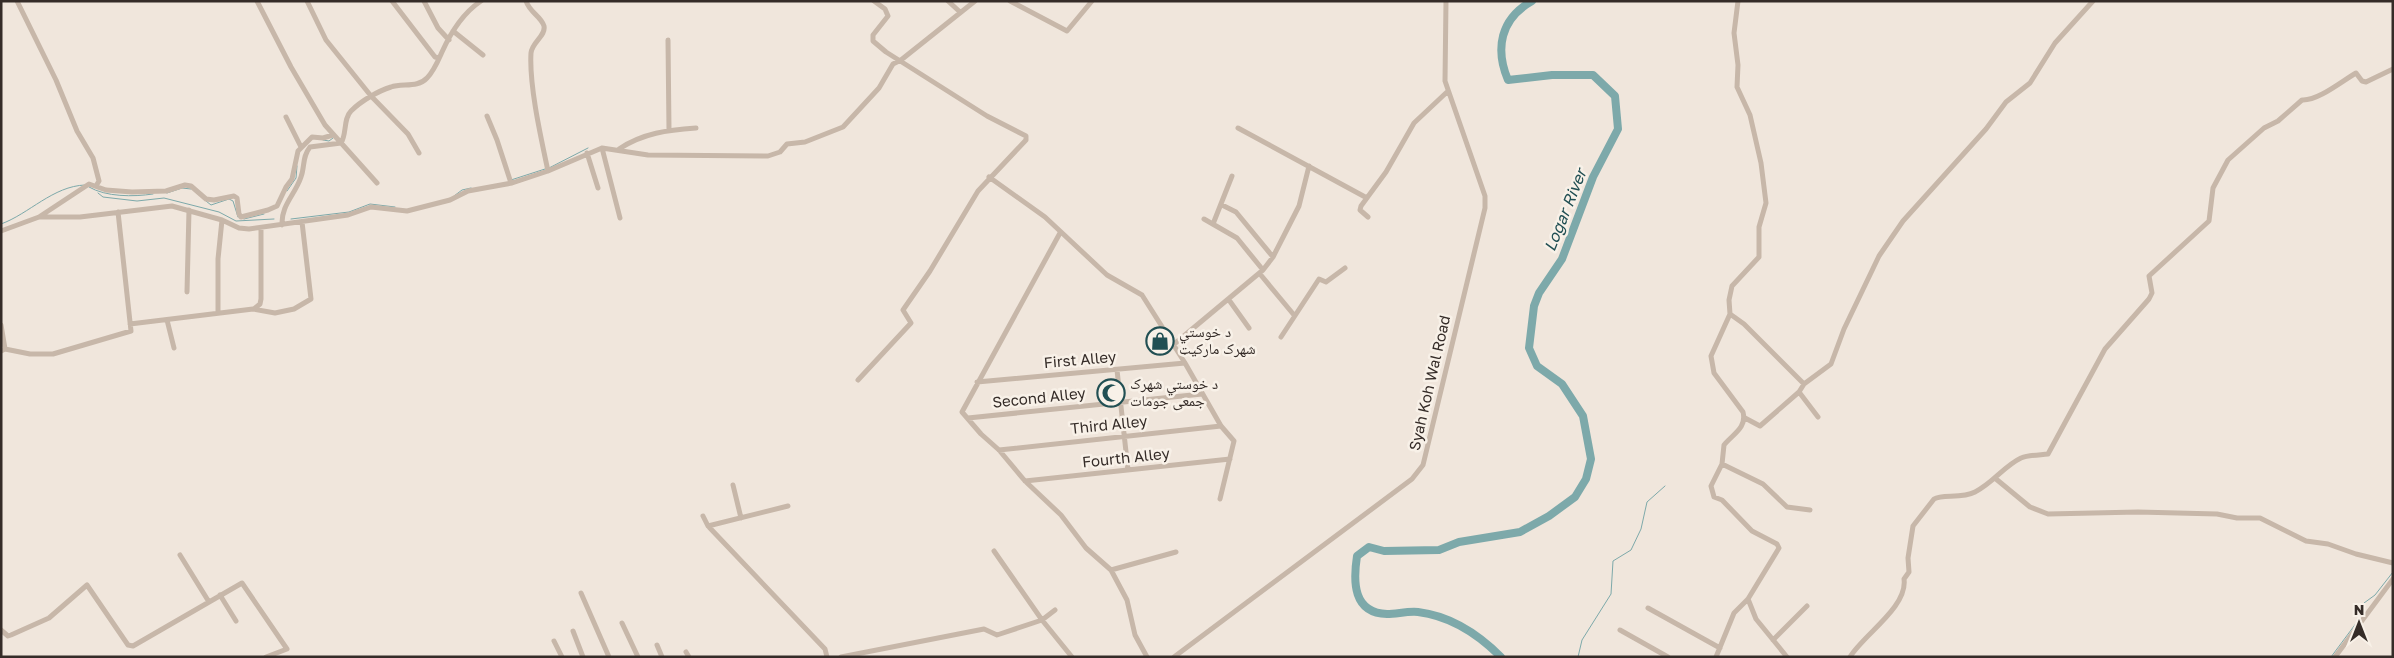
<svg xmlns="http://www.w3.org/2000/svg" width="2394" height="658" font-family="'Golos Text','Noto Naskh Arabic',sans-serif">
	<rect width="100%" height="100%" fill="#f0e6dc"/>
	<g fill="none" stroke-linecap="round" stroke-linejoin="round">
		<!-- stream -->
		<path stroke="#7da9aa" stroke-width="1" d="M 323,140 L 329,141 L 333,138
			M 549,168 L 588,148
			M 511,180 L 545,169
			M 89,187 C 106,197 133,197 153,194
			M 287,191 L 296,178 L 297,166
			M 98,193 L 103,197 L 137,201 L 164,198 L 219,212 L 236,221 L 274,219
			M 167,193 L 182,188 L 191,189
			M 454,196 L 462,190 L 471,188
			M 206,201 L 211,205 L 229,199 L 233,201 L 238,217
			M 244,219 L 264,214
			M 291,219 L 349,212 L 370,204 L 395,207
			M 1,224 C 29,214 53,186 85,185
			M 1578,657 L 1582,640 L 1611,594 L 1613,561 L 1631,550 L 1641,529 L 1647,502 L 1665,486
			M 2331,657 L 2357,622 L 2364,603 L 2375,595 L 2393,572"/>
		<!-- river -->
		<path stroke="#7da9aa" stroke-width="8" d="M 1501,657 C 1478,634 1451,616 1418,612 C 1407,611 1397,614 1387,614 C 1353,613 1353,582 1357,556 L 1369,547 L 1384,551 L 1439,550 L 1459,542 L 1520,532 L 1549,516 L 1575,497 L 1586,479 L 1591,459 L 1583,416 L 1562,384 L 1537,366 L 1529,348 L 1534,306 L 1539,293 L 1562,259 L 1593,177 L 1618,129 L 1615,96 L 1593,75 L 1552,75 L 1508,80 C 1495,49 1500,19 1532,1"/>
		<!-- minor -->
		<path stroke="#c7b7a9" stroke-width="5" d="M 17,1 L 56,80 L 77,131 L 93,158 L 99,181 L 96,186
			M 257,1 L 291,67 L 325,125 L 377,183
			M 307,1 L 326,40 L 371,96 L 408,134 L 419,153
			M 392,1 L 435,57 L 439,58
			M 424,1 L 438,28 L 449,40
			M 526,1 C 530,13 541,16 544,26 C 546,36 532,42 531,53 C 529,85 541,138 548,171
			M 948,1 L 960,12
			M 1010,1 L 1067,31 L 1092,1
			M 453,31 L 483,55
			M 668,40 L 669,130
			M 487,116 L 497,140 L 511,183
			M 286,117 L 301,147
			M 1238,128 L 1367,198
			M 602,148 L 620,218
			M 619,149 C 643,133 668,130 696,128
			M 587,153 L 598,188
			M 989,177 L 1045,217 L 1107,275 L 1142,295 L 1185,363 L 1221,426 L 1234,441 L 1220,499
			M 1222,205 L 1236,212 L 1273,257
			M 39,217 L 89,184 L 106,190 L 132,192 L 166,191 L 185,185 L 191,186 L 206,199 L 214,200 L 234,196 L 237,198 L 239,214 L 241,217 L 268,210 L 277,206 L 286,187 L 292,179 L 298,151 L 312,137 L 323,138 L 333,135
			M 1368,217 L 1360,210 L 1361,206 L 1386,172 L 1414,123 L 1447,92
			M 1204,219 L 1237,238 L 1263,270
			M 1213,224 L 1232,176
			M 282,225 C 281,205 295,195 301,177 C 305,166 302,157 310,147 L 341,143 C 347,134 343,119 351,111 C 361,101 378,91 391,87 C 402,83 418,88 427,78 C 434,71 438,61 442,52 C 451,32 463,13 481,1
			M 1,231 L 39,217 L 80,217 L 172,206 L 222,220 L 239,228 L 249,229 L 348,215 L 371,207 L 407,211 L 450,200 L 468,191 L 512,183 L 548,171 L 602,148 L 648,155 L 768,156 L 780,152 L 787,144 L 805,142 L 843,127 L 879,88 L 893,64 L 901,60 L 975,1
			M 1060,233 L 962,412 L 981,434 L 999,450 L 1025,481 L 1061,515 L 1086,548 L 1111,570 L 1127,600 L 1135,635 L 1147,657
			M 1260,274 L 1294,315
			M 187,292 L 189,210
			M 1229,300 L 1249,328
			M 254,309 L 260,304 L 261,299 L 261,228
			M 218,313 L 218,259 L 222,220
			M 1730,314 L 1744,324 L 1804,384
			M 167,320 L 174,348
			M 130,324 L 253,309 L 275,313 L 294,309 L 311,299 L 302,222
			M 1,325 L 5,349
			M 1281,337 L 1319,279 L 1326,282 L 1345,268
			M 1173,345 L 1263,270 L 1273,257 L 1299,206 L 1309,166
			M 1,351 L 5,349 L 30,354 L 53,354 L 131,331 L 118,212
			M 1117,370 L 1128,470
			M 858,380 L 911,323 L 903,310 L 930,271 L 978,191 L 1026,140 L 1026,136 L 987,116 L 886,52 L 873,41 L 873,35 L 888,16 L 885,9 L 874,1
			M 977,382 L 1185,363
			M 1799,392 L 1818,417
			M 968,418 L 1202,394
			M 1745,418 L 1760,426 L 1799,392 L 1804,384 L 1831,364 L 1844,329 L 1879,256 L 1903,221 L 1986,129 L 2006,102 L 2030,83 L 2055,43 L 2093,1
			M 999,450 L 1221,426
			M 1722,464 L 1763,484 L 1787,507 L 1810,510
			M 1996,479 L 2030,507 L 2048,514 L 2138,512 L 2217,514 L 2237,518 L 2260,518 L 2306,541 L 2328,544 L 2356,554 L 2393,563
			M 1025,481 L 1230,459
			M 733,485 L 741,518
			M 703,516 L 708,526 L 825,649 L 827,657
			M 708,526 L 788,506
			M 994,551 L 1042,620 L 1072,657
			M 180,555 L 209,602
			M 1111,570 L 1176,552
			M 581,593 L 609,657
			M 220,595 L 236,621
			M 1748,599 L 1756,619 L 1787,657
			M 1648,608 L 1720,648
			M 622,623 L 638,657
			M 1,630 L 8,636 L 11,635 L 49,618 L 87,585 L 128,645 L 133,646 L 242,583 L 287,649 L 266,657
			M 1620,630 L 1668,657
			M 573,631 L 583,657
			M 1773,640 L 1807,606
			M 554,641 L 562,657
			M 657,645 L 662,657
			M 686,652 L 689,657
			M 841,657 L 984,629 L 997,635 L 1042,620 L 1055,610
			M 1174,657 L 1412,479 L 1423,465 L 1485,208 L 1485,196 L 1445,81 L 1446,1
			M 1716,657 L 1734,613 L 1748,599 L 1779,548 L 1777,544 L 1752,531 L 1722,500 L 1714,497 L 1711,486 L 1722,464 L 1724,445 C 1733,434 1747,428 1743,412 L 1714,373 L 1711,356 L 1730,314 L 1729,300 L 1732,286 L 1759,257 L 1759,227 L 1766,203 L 1761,163 L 1750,115 L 1737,87 L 1738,65 L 1734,33 L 1738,1
			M 1850,657 C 1863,635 1908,607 1904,579 L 1909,572 L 1908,558 L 1913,526 L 1934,499 C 1942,494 1962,499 1975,492 C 1993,483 2004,466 2021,458 C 2029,455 2039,455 2048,454 L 2105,349 L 2149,299 L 2152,293 L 2149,276 L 2209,221 L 2213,188 L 2228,160 L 2264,128 L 2278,121 L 2302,100 C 2318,101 2342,81 2356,73 L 2362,81 L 2366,82 L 2393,69
			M 2335,657 L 2393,579"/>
	</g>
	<!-- icons -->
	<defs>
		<g id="shop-ring" transform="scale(1.4375)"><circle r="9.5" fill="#f8f1e8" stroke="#214f53" stroke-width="1.5"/><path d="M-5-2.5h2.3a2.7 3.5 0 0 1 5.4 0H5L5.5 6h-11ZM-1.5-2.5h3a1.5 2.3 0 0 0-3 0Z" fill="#214f53"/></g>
		<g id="mosque-ring" transform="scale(1.4375)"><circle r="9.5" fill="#f8f1e8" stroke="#214f53" stroke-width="1.5"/><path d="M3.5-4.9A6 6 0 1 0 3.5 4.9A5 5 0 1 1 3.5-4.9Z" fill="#214f53"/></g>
	</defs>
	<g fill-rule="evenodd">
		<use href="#shop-ring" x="1160" y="341"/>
		<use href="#mosque-ring" x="1111" y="393"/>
	</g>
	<g text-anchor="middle" stroke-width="5" stroke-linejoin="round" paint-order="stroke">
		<!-- poi labels -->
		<g font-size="15" fill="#352c28" stroke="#f8f1e8" text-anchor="start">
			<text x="1179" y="337">د خوستي<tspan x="1179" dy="17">شهرک مارکیټ</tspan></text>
			<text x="1130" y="389">د خوستي شهرک<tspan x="1130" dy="17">جمعی جومات</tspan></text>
		</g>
		<!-- street labels -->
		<g font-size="15" fill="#352c28" stroke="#f8f1e8">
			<text transform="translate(1080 360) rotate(-5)" y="5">First Alley</text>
			<text transform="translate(1430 383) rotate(-77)" y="5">Syah Koh Wal Road</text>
			<text transform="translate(1039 398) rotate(-6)" y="5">Second Alley</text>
			<text transform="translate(1109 425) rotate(-6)" y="5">Third Alley</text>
			<text transform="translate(1126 458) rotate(-6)" y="5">Fourth Alley</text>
		</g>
		<!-- water labels -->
		<g font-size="16" font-style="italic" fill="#214f53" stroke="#f8f1e8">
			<text transform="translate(1565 210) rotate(-68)" y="6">Logar River</text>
		</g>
	</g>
	<!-- border -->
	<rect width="2394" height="658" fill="none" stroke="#352c28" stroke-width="5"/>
	<!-- north arrow -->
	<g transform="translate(2359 623)" stroke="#f8f1e8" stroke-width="4" paint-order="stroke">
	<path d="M0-4L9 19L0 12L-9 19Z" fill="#352c28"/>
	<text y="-8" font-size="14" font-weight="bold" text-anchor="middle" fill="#352c28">N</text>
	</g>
</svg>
